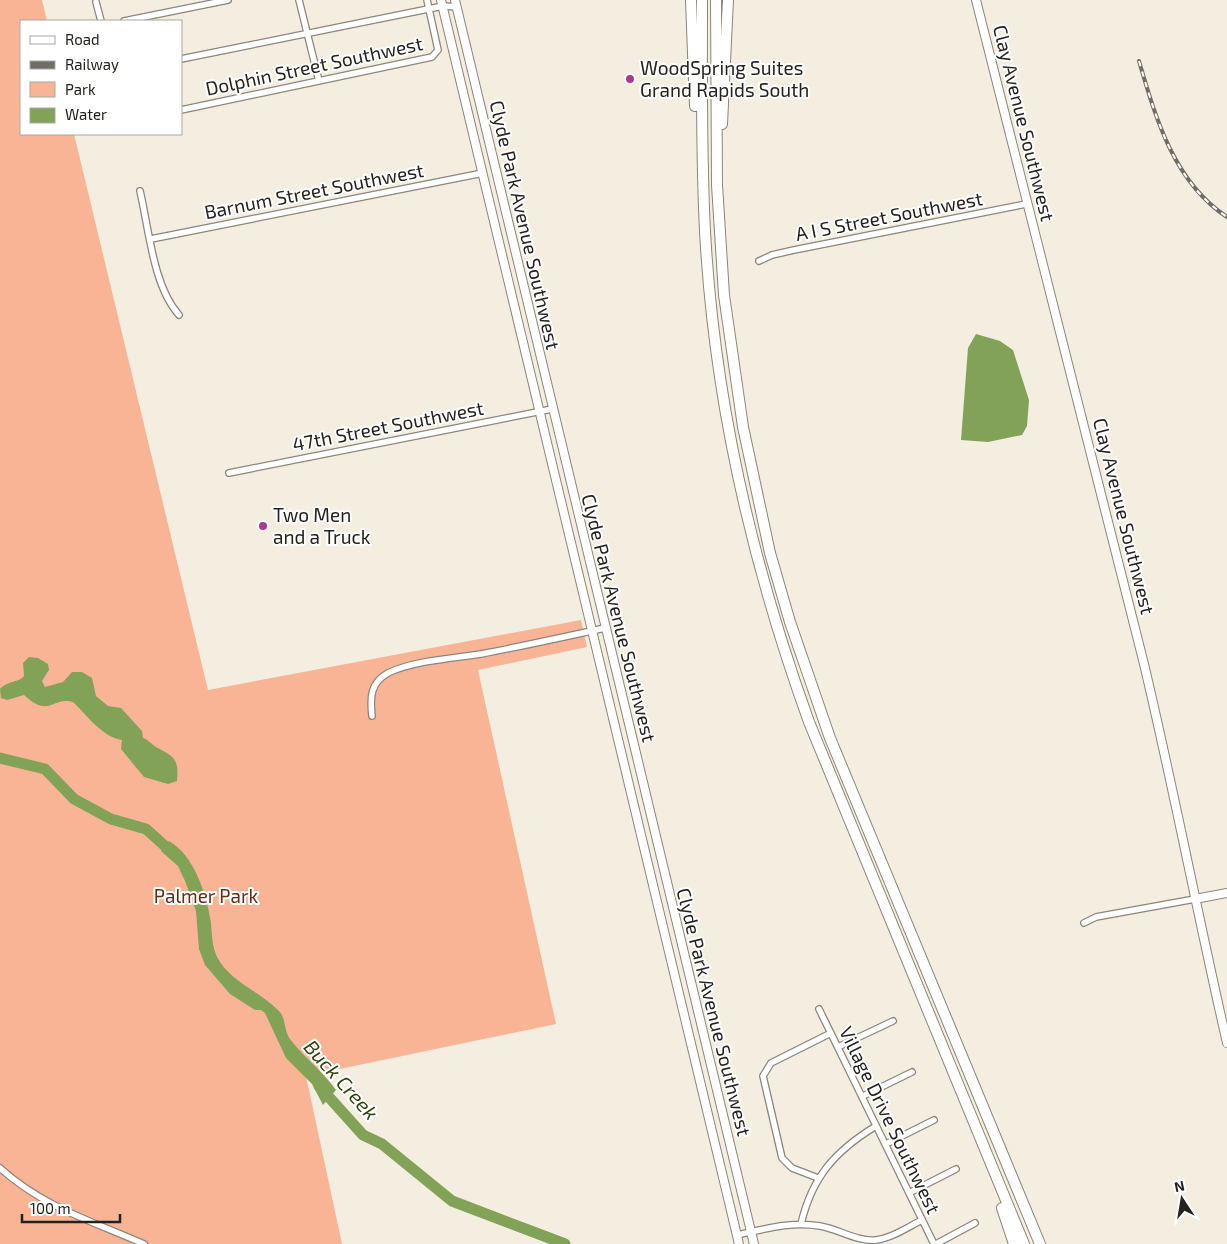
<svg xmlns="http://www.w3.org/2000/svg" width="1227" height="1244" font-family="'Exo 2',sans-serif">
	<rect width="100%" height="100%" fill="#f4eee0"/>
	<!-- green -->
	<path fill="#f9b496" d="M 0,0 L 42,0 L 47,21 L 21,21 L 21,134 L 74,134 L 208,690 L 581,620 L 587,647 L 478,670 L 556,1024 L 306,1076 L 342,1244 L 0,1244 Z"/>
	<!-- water -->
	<path fill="#82a258" d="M 976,334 L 1000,341 L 1013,350 L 1029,400 L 1027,426 L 1022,435 L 988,442 L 961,440 L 968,348 Z
		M 29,657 L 38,658 L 48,664 L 49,670 L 42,681 L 45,687 L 63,682 L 72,672 L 82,672 L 92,678 L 96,696 L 108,706 L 121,708 L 142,731 L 143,738 C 149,740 151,744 156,747 C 174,757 179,758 177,781 L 168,784 L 144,777 L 121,749 L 122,740 C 102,737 87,715 73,702 C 52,696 50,719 24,695 L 7,700 L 1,698 L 0,689 C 8,680 19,683 24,676 L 23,663 Z
		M 169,841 C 194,855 207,895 211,923 C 212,935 212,946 217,957 C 230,982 260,991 279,1011 C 286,1018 284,1031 290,1039 C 304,1058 323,1071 336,1090 L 323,1105 L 312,1084 L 286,1058 L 265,1013 L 261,1010 L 255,1010 L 230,994 L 205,965 L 199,949 L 196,911 L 185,881 L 178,866 L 161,851 Z"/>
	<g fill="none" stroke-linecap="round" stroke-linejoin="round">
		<!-- river -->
		<path stroke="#82a258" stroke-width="11" d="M 0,758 L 45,769 L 74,799 L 111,819 L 146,829 L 175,855
			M 319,1086 L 363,1135 L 382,1144 L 452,1201 L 565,1244"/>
		<!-- street casing -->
		<g stroke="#8c867a" stroke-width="8">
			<path id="street" d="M 299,0 L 319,81
				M 96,2 L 101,21
				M 124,21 L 228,0
				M 181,59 L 443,6 L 457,7
				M 181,110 L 432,57 L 438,50 L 427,0
				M 140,191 C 149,229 153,286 179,315
				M 151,239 L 483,173
				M 759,261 L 772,255 L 794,250 L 1026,204
				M 229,473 L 552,409
				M 372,716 C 370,698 370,683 388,673 C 412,661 454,658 481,654 C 523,646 564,637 605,628
				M 1084,923 L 1096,917 L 1195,899
				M 819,1009 L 934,1244
				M 838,1047 L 893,1021
				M 863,1096 L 912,1072
				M 886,1144 L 934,1120
				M 0,1168 C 43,1207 92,1221 144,1244
				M 818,1178 L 792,1168 L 782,1158 L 763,1076 L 771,1063 L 831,1033
				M 909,1193 L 956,1169
				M 801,1224 C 812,1177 835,1151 876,1126
				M 737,1235 C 765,1229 792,1221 820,1226 C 838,1229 858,1242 876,1240 C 892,1238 908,1227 922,1220
				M 936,1244 L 975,1223"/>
		</g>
		<!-- secondary casing -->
		<g stroke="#8c867a" stroke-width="10">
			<path id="secondary" d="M 441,0 L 739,1244
				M 455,0 L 754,1244
				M 976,0 L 1144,664 C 1174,790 1198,917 1227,1043
				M 1195,899 L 1227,893"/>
		</g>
		<!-- highway casing -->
		<g stroke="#8c867a" stroke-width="12">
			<path id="highway" d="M 691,0 L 695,106
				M 702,0 C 702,77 701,154 705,231 C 714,399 752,564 809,722 L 1024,1244
				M 716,0 L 717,185 L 724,295 L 743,427 L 770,553 L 790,622 L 830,738 L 1040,1244
				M 722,124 L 728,0
				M 1002,1208 L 1014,1244"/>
		</g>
		<!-- street -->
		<use href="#street" stroke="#fff" stroke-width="5.5"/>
		<!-- secondary -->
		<use href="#secondary" stroke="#fff" stroke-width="8"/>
		<!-- highway -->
		<use href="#highway" stroke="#fff" stroke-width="10"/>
		<!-- rail casing -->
		<g stroke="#716d65" stroke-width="4">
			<path id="rail" d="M 1139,61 C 1156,119 1174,182 1227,217"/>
		</g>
		<!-- rail -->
		<use href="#rail" stroke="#fff" stroke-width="2" stroke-dasharray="5.5" stroke-linecap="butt"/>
	</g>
	<!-- markers -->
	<g fill="#af378c" stroke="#fff" stroke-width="2">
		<circle cx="630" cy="79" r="5"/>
		<circle cx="263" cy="526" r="5"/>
	</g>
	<g text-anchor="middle" stroke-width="4" stroke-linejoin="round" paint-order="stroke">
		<!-- street labels -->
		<g font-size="19" fill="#24221d" stroke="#fff">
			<text transform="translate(314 66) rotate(-12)" y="7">Dolphin Street Southwest</text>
			<text transform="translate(1024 123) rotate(76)" y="7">Clay Avenue Southwest</text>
			<text transform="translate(314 191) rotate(-11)" y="7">Barnum Street Southwest</text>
			<text transform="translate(889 216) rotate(-11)" y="7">A I S Street Southwest</text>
			<text transform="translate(525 225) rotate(77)" y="7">Clyde Park Avenue Southwest</text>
			<text transform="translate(388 426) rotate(-11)" y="7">47th Street Southwest</text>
			<text transform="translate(1124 516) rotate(76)" y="7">Clay Avenue Southwest</text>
			<text transform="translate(619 618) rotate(76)" y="7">Clyde Park Avenue Southwest</text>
			<text transform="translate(714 1012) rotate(76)" y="7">Clyde Park Avenue Southwest</text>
			<text transform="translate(890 1120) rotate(64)" y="7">Village Drive Southwest</text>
		</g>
		<!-- poi labels -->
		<g font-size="19" fill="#24221d" stroke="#fff" text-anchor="start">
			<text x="640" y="75">WoodSpring Suites<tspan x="640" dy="22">Grand Rapids South</tspan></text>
			<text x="273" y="522">Two Men<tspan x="273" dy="22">and a Truck</tspan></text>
		</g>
		<!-- park labels -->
		<g font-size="19" fill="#602d15" stroke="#fff">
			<text x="206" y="903">Palmer Park</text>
		</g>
		<!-- water labels -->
		<g font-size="20" font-style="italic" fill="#2d420b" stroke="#fff">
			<text transform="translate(341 1080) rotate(48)" y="7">Buck Creek</text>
		</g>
	</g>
	<!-- legend -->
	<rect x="20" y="20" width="162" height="115" fill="#ffffff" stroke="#a7a7a5"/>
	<rect x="30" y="36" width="25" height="8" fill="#ffffff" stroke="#a7a7a5"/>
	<text x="65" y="45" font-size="15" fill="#24221d">Road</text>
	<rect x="30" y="61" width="25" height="8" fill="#716d65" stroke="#a7a7a5"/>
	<text x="65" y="70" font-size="15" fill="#24221d">Railway</text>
	<rect x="30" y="82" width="25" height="15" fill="#f9b496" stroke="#a7a7a5"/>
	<text x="65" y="95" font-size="15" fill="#24221d">Park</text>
	<rect x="30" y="108" width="25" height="15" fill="#82a258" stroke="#a7a7a5"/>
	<text x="65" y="120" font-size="15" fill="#24221d">Water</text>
	<!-- north arrow -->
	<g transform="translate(1182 1199) rotate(348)" stroke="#ffffff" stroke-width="4" paint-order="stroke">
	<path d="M0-4L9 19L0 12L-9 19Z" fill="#24221d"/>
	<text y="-8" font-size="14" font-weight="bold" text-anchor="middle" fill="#24221d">N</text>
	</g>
	<!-- scale -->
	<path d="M22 1214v8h98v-8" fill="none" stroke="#24221d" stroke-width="2.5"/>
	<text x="30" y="1214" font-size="15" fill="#24221d" stroke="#ffffff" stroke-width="4" paint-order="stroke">100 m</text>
</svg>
